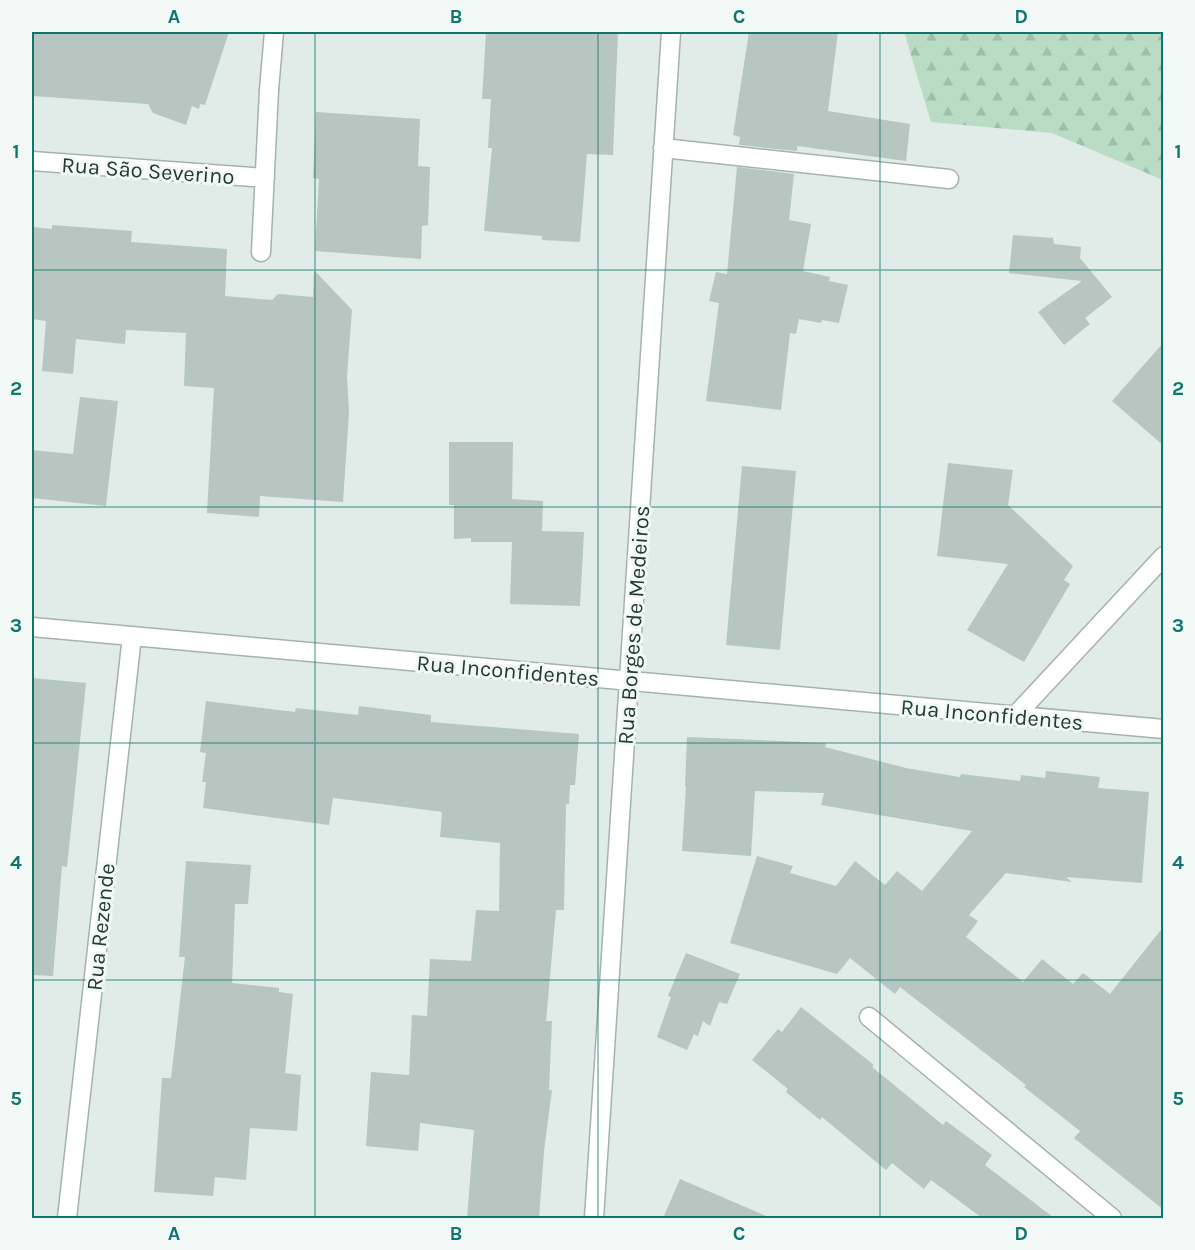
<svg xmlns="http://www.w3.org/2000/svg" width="1195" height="1250" font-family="Karla,sans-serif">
	<defs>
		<pattern id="forest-firs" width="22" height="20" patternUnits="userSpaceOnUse" patternTransform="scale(1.5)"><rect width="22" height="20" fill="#bbdcc4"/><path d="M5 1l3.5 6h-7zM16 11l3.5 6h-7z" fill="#a0bea9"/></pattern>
	</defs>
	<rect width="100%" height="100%" fill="#e1ebe7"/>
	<!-- forest -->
	<path fill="url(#forest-firs)" d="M 904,32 L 1163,32 L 1163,180 L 1052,133 L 931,122 Z"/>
	<!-- building -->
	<path fill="#b7c6c0" d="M 32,32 L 229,32 L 205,105 L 200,104 L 199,109 L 192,106 L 186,125 L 153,113 L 148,104 L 32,96 Z
		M 486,32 L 618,32 L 613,155 L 587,154 L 580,242 L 542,240 L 542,236 L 484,231 L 492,148 L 488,148 L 491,99 L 482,99 Z
		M 749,32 L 838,32 L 828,111 L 910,124 L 906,161 L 797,146 L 797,151 L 739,145 L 740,137 L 733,135 Z
		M 316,112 L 420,119 L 418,166 L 430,167 L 428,225 L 422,226 L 421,259 L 315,251 L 319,179 L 313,178 Z
		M 737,167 L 794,174 L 789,220 L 811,224 L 803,271 L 830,277 L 829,281 L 848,285 L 839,323 L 822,320 L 821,323 L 799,319 L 796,334 L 790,333 L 781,410 L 706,401 L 719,303 L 709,301 L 716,272 L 727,274 Z
		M 52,225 L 132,231 L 131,242 L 227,249 L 225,296 L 272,300 L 278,294 L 313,297 L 314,270 L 352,310 L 347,376 L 349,412 L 343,502 L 260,496 L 259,517 L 207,513 L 214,388 L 184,386 L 186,333 L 126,330 L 125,344 L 76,339 L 73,374 L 42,371 L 46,321 L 32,319 L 32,227 L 52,229 Z
		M 1013,235 L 1053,238 L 1054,244 L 1081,247 L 1080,258 L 1112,297 L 1085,318 L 1090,324 L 1064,345 L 1038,312 L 1082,281 L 1009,273 Z
		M 1164,342 L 1164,446 L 1112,401 Z
		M 80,397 L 118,401 L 106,506 L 32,498 L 32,450 L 73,454 Z
		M 449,442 L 513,442 L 512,499 L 543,501 L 542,531 L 584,532 L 580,606 L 510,604 L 512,542 L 471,542 L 471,538 L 454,539 L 454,505 L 449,505 Z
		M 948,463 L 1013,470 L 1008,505 L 1073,566 L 1064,580 L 1070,584 L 1024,662 L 967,630 L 1008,564 L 937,556 Z
		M 742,466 L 796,471 L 780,650 L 726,645 Z
		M 32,678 L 86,683 L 67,867 L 62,866 L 53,976 L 32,975 Z
		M 206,701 L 295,712 L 296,708 L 358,715 L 359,706 L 431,715 L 431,722 L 579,734 L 575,785 L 570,785 L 569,804 L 566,804 L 564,910 L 556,910 L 546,1021 L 552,1021 L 549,1090 L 552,1090 L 544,1151 L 539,1218 L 467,1218 L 474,1130 L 420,1123 L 418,1151 L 366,1146 L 371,1072 L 409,1075 L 412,1015 L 427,1016 L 430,959 L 471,961 L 476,910 L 499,911 L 500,843 L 440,837 L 442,812 L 382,804 L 333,798 L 329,825 L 203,808 L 206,782 L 202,782 L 206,753 L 200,752 Z
		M 687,737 L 826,743 L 825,747 L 906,768 L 960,777 L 961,774 L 1020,781 L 1021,775 L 1045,778 L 1046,771 L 1100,777 L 1098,788 L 1149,792 L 1142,883 L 1066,877 L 1072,882 L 1006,873 L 969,915 L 978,921 L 966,937 L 1023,982 L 1042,959 L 1073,984 L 1083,973 L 1110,994 L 1164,926 L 1164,1210 L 1074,1138 L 1080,1131 L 1024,1087 L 1026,1085 L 900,987 L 895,994 L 850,958 L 837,974 L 730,943 L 757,856 L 793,866 L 790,873 L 836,886 L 855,861 L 885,885 L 897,871 L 922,891 L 972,831 L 821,805 L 824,793 L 755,791 L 751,856 L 682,851 L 686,786 L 685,786 Z
		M 186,861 L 251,865 L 248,904 L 235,904 L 232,983 L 279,988 L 279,992 L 293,994 L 285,1073 L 301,1075 L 297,1131 L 250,1128 L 246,1180 L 215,1177 L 213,1196 L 154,1192 L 162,1078 L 171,1078 L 185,957 L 179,957 Z
		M 686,953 L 740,974 L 727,1004 L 719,1002 L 710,1026 L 703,1021 L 698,1036 L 694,1034 L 687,1050 L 657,1037 L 671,997 L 668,996 Z
		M 801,1007 L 874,1065 L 872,1067 L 943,1125 L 946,1121 L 992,1155 L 985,1165 L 1054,1218 L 982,1218 L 931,1180 L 924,1189 L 892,1163 L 886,1170 L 822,1117 L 820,1120 L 786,1092 L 788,1089 L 752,1060 L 778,1029 L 782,1032 Z
		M 680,1179 L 771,1218 L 663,1218 Z"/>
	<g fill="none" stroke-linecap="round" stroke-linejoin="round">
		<!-- service casing -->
		<g stroke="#a4b3ae" stroke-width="21">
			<path id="service" d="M 269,90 L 274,32"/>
		</g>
		<!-- minor casing -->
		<g stroke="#a4b3ae" stroke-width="21">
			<path id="minor" d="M 663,148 L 949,179
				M 32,161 L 265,178
				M 261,252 L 269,90
				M 32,627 L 1164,729
				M 1015,716 L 1164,556
				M 869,1017 L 1112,1218
				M 67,1218 L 132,636
				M 594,1218 L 671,32"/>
		</g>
		<!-- service -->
		<use href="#service" stroke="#fff" stroke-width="18"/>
		<!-- minor -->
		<use href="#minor" stroke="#fff" stroke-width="18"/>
	</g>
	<!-- grid -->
	<path fill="none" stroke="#0f766e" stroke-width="1.5" stroke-opacity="0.55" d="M 315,32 L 315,1218M 598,32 L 598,1218M 880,32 L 880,1218M 32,270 L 1164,270M 32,507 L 1164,507M 32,743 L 1164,743M 32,980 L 1164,980"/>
	<g text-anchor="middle" stroke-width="6" stroke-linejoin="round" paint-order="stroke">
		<!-- street labels -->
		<g font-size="22" fill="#223b35" stroke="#f2f8f5">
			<text transform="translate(148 170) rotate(4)" y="8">Rua São Severino</text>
			<text transform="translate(633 625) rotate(-86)" y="8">Rua Borges de Medeiros</text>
			<text transform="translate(508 670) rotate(5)" y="8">Rua Inconfidentes</text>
			<text transform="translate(992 714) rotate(5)" y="8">Rua Inconfidentes</text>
			<text transform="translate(100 927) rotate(-84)" y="8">Rua Rezende</text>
		</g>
	</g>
	<!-- border -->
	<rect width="1195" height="1250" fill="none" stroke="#f2f8f5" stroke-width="66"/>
	<rect x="33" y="33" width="1129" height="1184" fill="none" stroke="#0f766e" stroke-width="2"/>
	<g font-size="20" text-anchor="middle" font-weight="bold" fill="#0f766e">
		<text x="174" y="23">A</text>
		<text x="456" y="23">B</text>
		<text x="739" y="23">C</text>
		<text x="1021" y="23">D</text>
		<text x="16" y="158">1</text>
		<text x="1178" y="158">1</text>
		<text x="16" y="395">2</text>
		<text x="1178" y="395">2</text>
		<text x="16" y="632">3</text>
		<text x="1178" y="632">3</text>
		<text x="16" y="869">4</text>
		<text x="1178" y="869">4</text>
		<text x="16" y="1105">5</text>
		<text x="1178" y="1105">5</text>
		<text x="174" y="1240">A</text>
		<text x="456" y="1240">B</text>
		<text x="739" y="1240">C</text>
		<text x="1021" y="1240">D</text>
	</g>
</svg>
